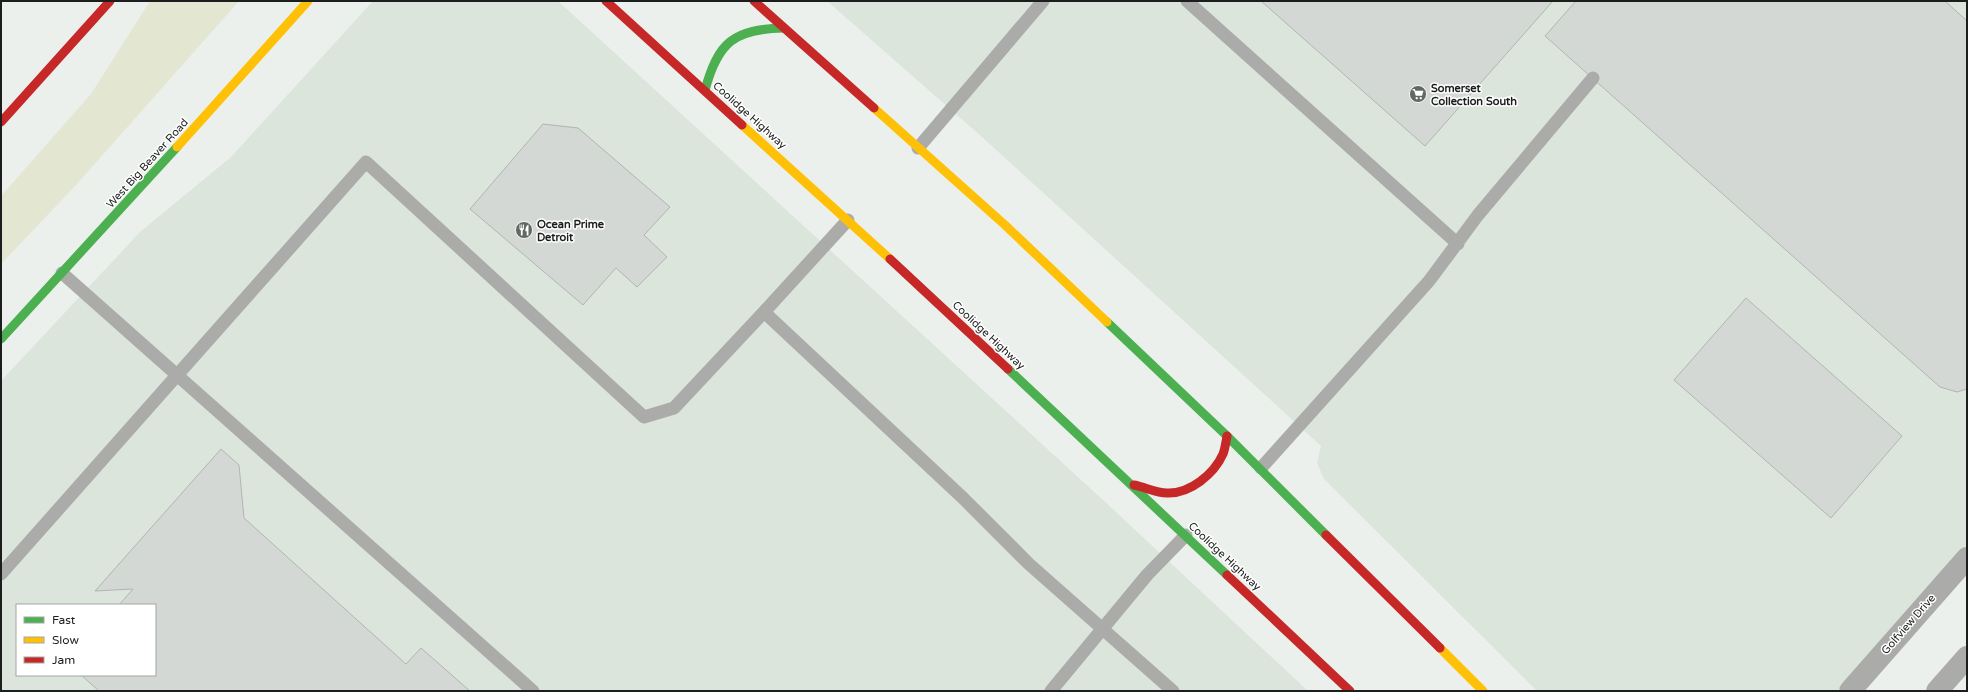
<svg xmlns="http://www.w3.org/2000/svg" width="1968" height="692" font-family="'Varela Round',sans-serif">
	<rect width="100%" height="100%" fill="#ecf0ec"/>
	<!-- built -->
	<path fill="#dbe5dc" fill-rule="evenodd" d="M 373,1 L 558,1 L 1102,499 L 1308,691 L 1,691 L 1,381 L 140,232 L 231,157 ZM 17,605 L 155,605 L 155,675 L 17,675 Z
		M 827,1 L 1967,1 L 1967,544 L 1837,691 L 1537,691 L 1324,479 L 1317,463 L 1321,446 L 982,137 Z"/>
	<!-- green -->
	<path fill="#e3e7d2" d="M 150,1 L 239,1 L 76,185 L 1,264 L 1,196 L 91,94 Z"/>
	<!-- building -->
	<path fill="#d4d8d5" stroke="#b1b5b2" d="M 1261,1 L 1553,1 L 1425,146 Z
		M 1576,1 L 1945,1 L 1967,21 L 1967,389 L 1957,392 L 1940,387 L 1545,36 Z
		M 543,124 L 578,128 L 670,207 L 644,235 L 667,257 L 637,287 L 616,268 L 583,305 L 470,209 Z
		M 1746,298 L 1902,436 L 1831,518 L 1674,380 Z
		M 221,449 L 239,465 L 244,518 L 406,664 L 421,648 L 470,691 L 99,691 L 81,675 L 155,675 L 155,605 L 119,605 L 133,589 L 95,591 Z"/>
	<g fill="none" stroke-linecap="round" stroke-linejoin="round">
		<!-- lane -->
		<path stroke="#abacaa" stroke-width="13" d="M 1187,1 L 1458,244
			M 918,148 L 1043,1
			M 62,273 L 533,691
			M 764,312 L 848,220
			M 1261,468 L 1429,281 L 1478,215 L 1593,78
			M 1,574 L 366,162 L 644,417 L 674,408 L 764,312 L 963,498 L 1029,564 L 1173,691
			M 1051,691 L 1147,575 L 1186,535"/>
		<!-- street -->
		<path stroke="#abacaa" stroke-width="22" d="M 1850,691 L 1967,558
			M 1937,691 L 1967,657"/>
		<!-- fast -->
		<path stroke="#4caf50" stroke-width="9" d="M 705,90 C 718,42 734,29 784,28
			M 1107,322 L 1227,436 L 1326,535
			M 1,339 L 177,147
			M 1008,369 L 1227,575"/>
		<!-- slow -->
		<path stroke="#ffc107" stroke-width="9" d="M 874,108 L 1005,225 L 1107,322
			M 742,125 L 890,259
			M 177,147 L 308,1
			M 1440,648 L 1483,691"/>
		<!-- jam -->
		<path stroke="#c62828" stroke-width="9" d="M 606,1 L 742,125
			M 754,1 L 874,108
			M 1,122 L 110,1
			M 890,259 L 1008,369
			M 1134,485 C 1145,487 1156,493 1167,493 C 1190,494 1214,474 1223,454 C 1225,449 1226,442 1227,436
			M 1326,535 L 1440,648
			M 1227,575 L 1350,691"/>
	</g>
	<!-- icons -->
	<defs>
		<g id="supermarket-disc" transform="scale(0.9)"><circle r="9.5" fill="#646865" stroke="#fff"/><path d="M-6-5.5h2.5l.6 2H6L4.5 2H-2.5L-4.4-4H-6ZM-1.5 3.2a1.3 1.3 0 1 0 .1 0ZM3 3.2a1.3 1.3 0 1 0 .1 0Z" fill="#fff"/></g>
		<g id="restaurant-disc" transform="scale(0.9)"><circle r="9.5" fill="#646865" stroke="#fff"/><path d="M-5-6h1v4h1v-4h1v4h1v-4h1v5L-1.5 .5V6h-2V.5L-5-1ZM5-6V6H3V1.5H1.5Q1.5-4 5-6Z" fill="#fff"/></g>
	</defs>
	<g fill-rule="evenodd">
		<use href="#supermarket-disc" x="1418" y="94"/>
		<use href="#restaurant-disc" x="524" y="230"/>
	</g>
	<g text-anchor="middle" stroke-width="3" stroke-linejoin="round" paint-order="stroke">
		<!-- poi labels -->
		<g font-size="11" font-weight="bold" fill="#1b1e1c" stroke="#fff" text-anchor="start">
			<text x="1431" y="92">Somerset<tspan x="1431" dy="13">Collection South</tspan></text>
			<text x="537" y="228">Ocean Prime<tspan x="537" dy="13">Detroit</tspan></text>
		</g>
		<!-- street labels -->
		<g font-size="11" fill="#1b1e1c" stroke="#fff">
			<text transform="translate(750 115) rotate(42)" y="4">Coolidge Highway</text>
			<text transform="translate(147 163) rotate(-48)" y="4">West Big Beaver Road</text>
			<text transform="translate(989 335) rotate(43)" y="4">Coolidge Highway</text>
			<text transform="translate(1225 556) rotate(43)" y="4">Coolidge Highway</text>
			<text transform="translate(1908 624) rotate(-49)" y="4">Golfview Drive</text>
		</g>
	</g>
	<!-- border -->
	<rect width="1968" height="692" fill="none" stroke="#1b1e1c" stroke-width="4"/>
	<!-- legend -->
	<rect x="16" y="604" width="140" height="72" fill="#ffffff" stroke="#a4a5a4"/>
	<rect x="24" y="617" width="20" height="6" fill="#4caf50" stroke="#a4a5a4"/>
	<text x="52" y="624" font-size="12" fill="#1b1e1c">Fast</text>
	<rect x="24" y="637" width="20" height="6" fill="#ffc107" stroke="#a4a5a4"/>
	<text x="52" y="644" font-size="12" fill="#1b1e1c">Slow</text>
	<rect x="24" y="657" width="20" height="6" fill="#c62828" stroke="#a4a5a4"/>
	<text x="52" y="664" font-size="12" fill="#1b1e1c">Jam</text>
</svg>
